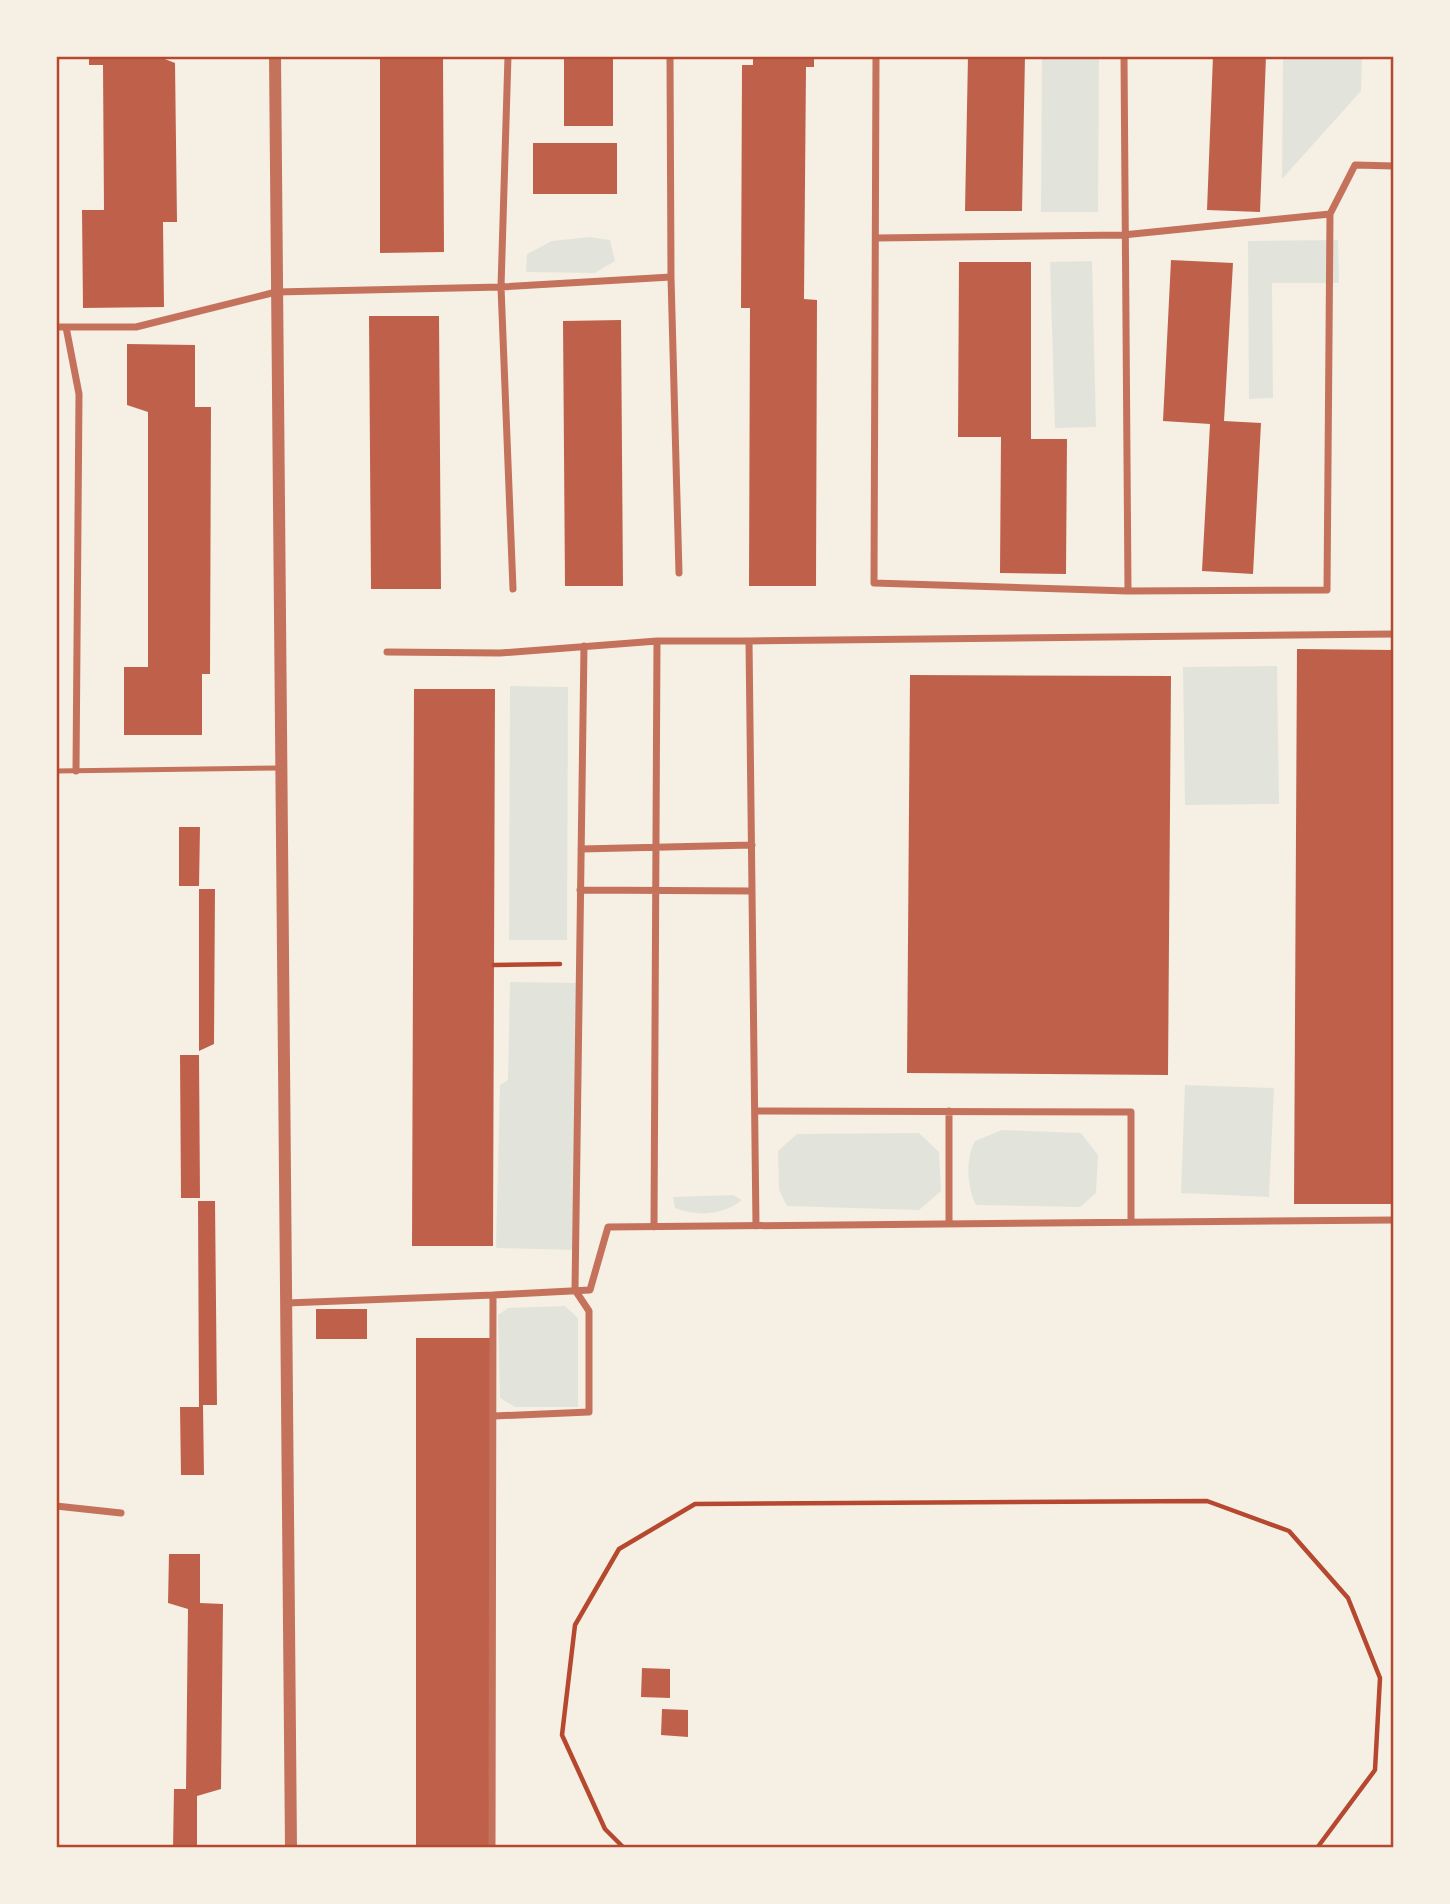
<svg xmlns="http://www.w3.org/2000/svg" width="1450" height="1904" font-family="'Fira Sans Condensed',sans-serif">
	<rect width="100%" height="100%" fill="#f6efe4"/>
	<!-- green -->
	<path fill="#e2e4dc" d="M 1042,56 L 1099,56 L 1098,212 L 1041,212 Z
		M 1283,56 L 1362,56 L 1361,91 L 1282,179 Z
		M 590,237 L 610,240 L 615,261 L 595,273 L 526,272 L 527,254 L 552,241 Z
		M 1338,240 L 1339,283 L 1272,283 L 1273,398 L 1249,399 L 1248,241 Z
		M 1092,261 L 1096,427 L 1055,428 L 1050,262 Z
		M 1277,666 L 1279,804 L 1185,805 L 1183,667 Z
		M 510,686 L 568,687 L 567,940 L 509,940 Z
		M 510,982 L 583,983 L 576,1250 L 496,1248 L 500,1085 L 508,1080 Z
		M 1185,1085 L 1274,1088 L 1269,1197 L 1181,1193 Z
		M 1002,1130 L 1081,1133 L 1098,1155 L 1096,1193 L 1080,1207 L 976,1205 C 967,1187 965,1159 975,1141 Z
		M 919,1133 L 939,1152 L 941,1191 L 919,1210 L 787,1206 L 779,1190 L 778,1151 L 797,1134 Z
		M 733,1195 L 742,1200 C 723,1215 698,1217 675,1208 L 673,1197 Z
		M 565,1306 L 578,1318 L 578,1407 L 515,1407 L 500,1398 L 498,1315 L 508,1308 Z"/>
	<!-- building -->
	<path fill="#bf614a" d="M 89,56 L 157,56 L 175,63 L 177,222 L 163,222 L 164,307 L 83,308 L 82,210 L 104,210 L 103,65 L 89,65 Z
		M 380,56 L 443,56 L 444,252 L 380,253 Z
		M 564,56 L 613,56 L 613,126 L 564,126 Z
		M 753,56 L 814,56 L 814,67 L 806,67 L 804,299 L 817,300 L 816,586 L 749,586 L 750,308 L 741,308 L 742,65 L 753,65 Z
		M 968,56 L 1025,56 L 1022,211 L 965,211 Z
		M 1213,56 L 1266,56 L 1260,212 L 1207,210 Z
		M 533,143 L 617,143 L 617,194 L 533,194 Z
		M 1171,260 L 1233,263 L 1224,421 L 1261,423 L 1253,574 L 1202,571 L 1210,424 L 1163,421 Z
		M 959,262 L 1031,262 L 1031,439 L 1067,439 L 1066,574 L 1000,573 L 1001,437 L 958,437 Z
		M 369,316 L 439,316 L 441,589 L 371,589 Z
		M 621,320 L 623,586 L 565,586 L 563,321 Z
		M 127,344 L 195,345 L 195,407 L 211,407 L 210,674 L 202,674 L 202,735 L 124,735 L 124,667 L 148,667 L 148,412 L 127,405 Z
		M 1297,649 L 1394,650 L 1394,1204 L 1294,1204 Z
		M 910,675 L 1171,676 L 1168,1075 L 907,1073 Z
		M 414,689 L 495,689 L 493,1246 L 412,1246 Z
		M 179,827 L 200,827 L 199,886 L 179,886 Z
		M 199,889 L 215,889 L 214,1044 L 199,1051 Z
		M 180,1055 L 199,1055 L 200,1198 L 181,1198 Z
		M 198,1201 L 215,1201 L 217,1405 L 203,1405 L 204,1475 L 181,1475 L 180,1407 L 199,1407 Z
		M 316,1309 L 367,1309 L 367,1339 L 316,1339 Z
		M 416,1338 L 492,1338 L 492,1848 L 416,1848 Z
		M 169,1554 L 200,1554 L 200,1603 L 223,1604 L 221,1789 L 197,1796 L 197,1848 L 173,1848 L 174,1789 L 186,1789 L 188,1609 L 168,1603 Z
		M 642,1668 L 670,1669 L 670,1698 L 641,1697 Z
		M 662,1709 L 688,1710 L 688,1737 L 661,1735 Z"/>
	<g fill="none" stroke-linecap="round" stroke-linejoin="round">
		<!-- path -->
		<path stroke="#b5482f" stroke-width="4.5" d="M 494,965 L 560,964
			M 624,1848 L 605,1829 L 562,1735 L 575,1625 L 619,1549 L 695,1504 L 1207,1501 L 1289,1531 L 1348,1598 L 1380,1678 L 1375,1770 L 1317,1848"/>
		<!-- service -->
		<path stroke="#c5725c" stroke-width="5" d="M 56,771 L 281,768"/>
		<!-- minor -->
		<path stroke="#c5725c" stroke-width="7" d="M 670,56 L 671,277
			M 876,56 L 874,583 L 1128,591 L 1327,590 L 1330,214 L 1355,165 L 1394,166
			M 1124,56 L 1128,591
			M 876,238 L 1123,235 L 1330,214
			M 56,327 L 136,327 L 276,292 L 501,287 L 508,56
			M 66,327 L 79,394 L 76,771
			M 513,589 L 501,287 L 671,277 L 679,573
			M 749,641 L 1394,634
			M 387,652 L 500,653 L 657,641
			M 581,849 L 752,845
			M 580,890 L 752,891
			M 755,1111 L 1131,1112 L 1131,1222
			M 949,1111 L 949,1224
			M 654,1227 L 657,641 L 749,641 L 756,1226
			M 493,1295 L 590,1290 L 608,1227 L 1394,1220
			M 287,1303 L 493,1295 L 492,1848
			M 494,1416 L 589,1412 L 589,1311 L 575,1290 L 584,646
			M 56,1506 L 121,1513"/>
		<!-- tertiary -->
		<path stroke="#c5725c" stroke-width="12" d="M 275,56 L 291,1848"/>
	</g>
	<!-- border -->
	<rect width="1450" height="1904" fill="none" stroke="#f6efe4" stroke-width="116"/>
	<rect x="58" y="58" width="1334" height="1788" fill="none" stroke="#b5482f" stroke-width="2.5"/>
</svg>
